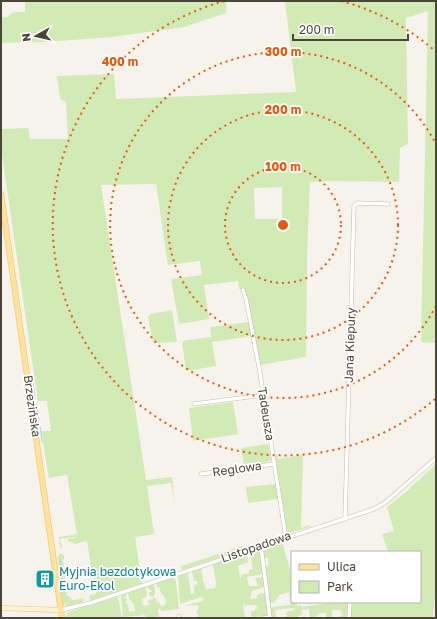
<svg xmlns="http://www.w3.org/2000/svg" width="437" height="619" font-family="'Golos Text',sans-serif">
	<rect width="100%" height="100%" fill="#f6f3ec"/>
	<!-- green -->
	<path fill="#d2eab5" fill-rule="evenodd" d="M 25,1 L 226,1 L 226,13 L 184,27 L 112,37 L 46,42 L 1,43 L 1,18 L 7,17 L 14,12 L 25,12 Z
		M 285,1 L 436,1 L 436,343 L 421,342 L 428,11 L 406,18 L 408,144 L 400,148 L 399,182 L 333,181 L 310,182 L 307,254 L 306,357 L 259,365 L 243,289 L 239,289 L 238,281 L 204,285 L 209,319 L 179,324 L 171,279 L 202,275 L 200,261 L 168,265 L 156,184 L 101,185 L 146,480 L 172,477 L 175,506 L 171,483 L 147,486 L 154,534 L 135,537 L 142,583 L 91,600 L 89,598 L 90,595 L 96,594 L 95,581 L 93,581 L 87,541 L 75,544 L 68,541 L 68,539 L 75,538 L 75,537 L 60,539 L 62,547 L 60,549 L 59,537 L 77,534 L 67,475 L 49,478 L 41,431 L 51,431 L 47,401 L 38,401 L 1,148 L 1,129 L 28,128 L 30,139 L 68,139 L 66,102 L 60,99 L 57,76 L 114,74 L 116,99 L 296,92 ZM 282,187 L 282,219 L 255,219 L 254,188 Z
		M 172,310 L 177,342 L 153,343 L 148,317 L 150,314 Z
		M 249,322 L 251,336 L 212,342 L 216,366 L 186,371 L 182,341 L 211,337 L 210,327 Z
		M 233,402 L 238,434 L 193,441 L 189,408 Z
		M 268,444 L 271,460 L 267,462 L 244,466 L 241,448 Z
		M 277,455 L 278,459 L 303,455 L 301,528 L 311,525 L 310,527 L 289,533 L 286,531 L 275,458 L 276,456 Z
		M 436,464 L 436,582 L 433,618 L 351,618 L 352,602 L 420,602 L 420,552 L 388,552 L 382,534 L 394,531 L 387,507 L 405,493 Z
		M 276,484 L 278,499 L 248,503 L 246,487 Z
		M 292,537 L 292,538 L 282,542 L 292,576 L 292,602 L 298,602 L 297,603 L 297,606 L 301,605 L 302,607 L 329,603 L 349,602 L 348,618 L 339,618 L 339,616 L 342,616 L 341,610 L 332,610 L 332,618 L 326,618 L 326,613 L 319,613 L 319,615 L 316,615 L 317,618 L 310,618 L 309,609 L 302,610 L 302,615 L 298,616 L 298,618 L 287,618 L 286,612 L 294,610 L 294,608 L 275,610 L 276,617 L 272,617 L 271,608 L 272,607 L 291,605 L 289,592 L 279,595 L 274,603 L 270,603 L 265,567 L 269,565 L 268,558 L 264,558 L 263,548 L 272,544 L 272,547 L 275,546 L 274,543 Z
		M 243,546 L 244,549 L 182,570 L 181,566 Z
		M 256,549 L 260,553 L 263,574 L 247,577 L 249,586 L 258,586 L 255,578 L 264,577 L 265,587 L 252,591 L 250,599 L 257,598 L 257,595 L 262,593 L 265,593 L 268,616 L 253,617 L 251,616 L 251,611 L 254,611 L 257,608 L 256,605 L 246,605 L 245,607 L 244,603 L 243,604 L 245,616 L 246,618 L 199,618 L 196,611 L 198,610 L 198,605 L 184,606 L 203,601 L 203,597 L 198,598 L 180,604 L 178,576 L 190,573 L 188,574 L 191,594 L 194,594 L 194,585 L 198,584 L 197,581 L 194,581 L 192,571 L 201,568 L 203,577 L 202,580 L 203,580 L 206,589 L 215,588 L 216,584 L 213,563 L 247,553 L 248,562 L 238,566 L 240,577 L 241,578 L 241,575 L 249,573 L 249,570 L 253,569 L 250,552 Z
		M 61,553 L 64,556 L 64,559 L 63,560 L 67,596 L 70,596 L 68,600 L 71,597 L 72,600 L 81,599 L 81,597 L 84,600 L 82,602 L 68,606 L 66,606 L 64,603 L 64,606 C 59,599 59,567 58,556 Z
		M 174,577 L 176,582 L 179,609 L 161,611 L 161,609 L 158,609 L 159,617 L 146,618 L 145,615 L 123,617 L 121,596 L 126,594 L 126,596 L 124,599 L 127,598 L 127,601 L 125,603 L 128,604 L 129,611 L 131,611 L 131,612 L 135,611 L 134,604 L 129,599 L 128,593 L 145,587 L 147,596 L 142,599 L 143,606 L 149,605 L 148,600 L 153,599 L 153,597 L 150,596 L 149,592 L 152,592 L 151,590 L 148,589 L 148,586 L 153,584 L 155,590 L 155,594 L 154,594 L 154,598 L 156,598 L 157,602 L 160,603 L 161,606 L 165,605 C 168,600 163,595 160,591 L 160,588 L 157,587 L 156,583 Z
		M 118,597 L 122,618 L 66,618 L 67,613 L 68,613 L 68,612 Z"/>
	<g fill="none" stroke-linecap="round" stroke-linejoin="round">
		<!-- stream -->
		<path stroke="#a9d4f2" stroke-width="1" d="M 33,381 L 35,398
			M 37,408 L 39,420
			M 40,426 L 42,442
			M 60,560 L 64,589
			M 64,592 L 64,593"/>
		<!-- street casing -->
		<g stroke="#c2bbae" stroke-width="4.5">
			<path id="street" d="M 243,290 L 246,299 L 259,367 L 286,538
				M 194,404 L 264,395
				M 201,474 L 274,464
				M 345,519 L 354,206 L 358,203 L 388,204
				M 261,546 L 270,618
				M 61,610 L 90,603 L 374,509 L 386,502 L 436,458
				M 179,616 L 179,618
				M 263,618 L 270,617
				M 349,618 L 350,602"/>
		</g>
		<!-- secondary casing -->
		<g stroke="#d6c79b" stroke-width="5.5">
			<path id="secondary" d="M 1,608 L 61,610"/>
		</g>
		<!-- primary casing -->
		<g stroke="#e6c16a" stroke-width="6">
			<path id="primary" d="M 1,194 L 62,618"/>
		</g>
		<!-- street -->
		<use href="#street" stroke="#fff" stroke-width="3.5"/>
		<!-- secondary -->
		<use href="#secondary" stroke="#fff3cd" stroke-width="4.5"/>
		<!-- primary -->
		<use href="#primary" stroke="#ffe39c" stroke-width="5"/>
	</g>
	<!-- distance rings -->
	<g fill="none" stroke="#e8590c" stroke-width="2" stroke-dasharray="2 4">
		<circle cx="283" cy="225" r="58"/>
		<circle cx="283" cy="225" r="115"/>
		<path d="M436 306A173 173 0 1 1 436 144"/>
		<path d="M435 399A231 231 0 1 1 225 1M341 1A231 231 0 0 1 435 51"/>
	</g>
	<!-- icons -->
	<defs>
		<g id="building-square" transform="scale(1)"><rect x="-9" y="-9" width="18" height="18" rx="4" fill="#0f9aa8" stroke="#fff"/><path d="M-4-6H4V6H1V3H-1V6H-4ZM-2.5-4.3h1.7v1.8h-1.7ZM.8-4.3h1.7v1.8H.8ZM-2.5-1h1.7V.8h-1.7ZM.8-1h1.7V.8H.8Z" fill="#fff"/></g>
	</defs>
	<g fill-rule="evenodd">
		<use href="#building-square" x="45" y="579"/>
	</g>
	<g text-anchor="middle" stroke-width="3.5" stroke-linejoin="round" paint-order="stroke">
		<!-- street labels -->
		<g font-size="12" fill="#4b4439" stroke="#fff">
			<text transform="translate(350 345) rotate(-88)" y="4">Jana Kiepury</text>
			<text transform="translate(32 406) rotate(82)" y="4">Brzezińska</text>
			<text transform="translate(266 414) rotate(81)" y="4">Tadeusza</text>
			<text transform="translate(237 469) rotate(-8)" y="4">Reglowa</text>
			<text transform="translate(256 547) rotate(-19)" y="4">Listopadowa</text>
		</g>
		<!-- culture labels -->
		<g font-size="12" fill="#0d838f" stroke="#fff" text-anchor="start">
			<text x="59" y="576">Myjnia bezdotykowa<tspan x="59" dy="14">Euro-Ekol</tspan></text>
		</g>
	</g>
	<circle cx="283" cy="225" r="6" fill="#e8590c" stroke="#fff" stroke-width="2"/>
	<g font-size="12" text-anchor="middle" font-weight="bold" fill="#e8590c" stroke="#fff" stroke-width="3.5" stroke-linejoin="round" paint-order="stroke">
		<text x="283" y="56">300 m</text>
		<text x="120" y="66">400 m</text>
		<text x="283" y="114">200 m</text>
		<text x="283" y="171">100 m</text>
	</g>
	<!-- border -->
	<rect width="437" height="619" fill="none" stroke="#4b4439" stroke-width="4"/>
	<!-- legend -->
	<rect x="291" y="551" width="130" height="52" fill="#ffffff" stroke="#b7b4b0"/>
	<rect x="299" y="564" width="20" height="6" fill="#ffe39c" stroke="#b7b4b0"/>
	<text x="327" y="571" font-size="12" fill="#4b4439">Ulica</text>
	<rect x="299" y="581" width="20" height="12" fill="#d2eab5" stroke="#b7b4b0"/>
	<text x="327" y="591" font-size="12" fill="#4b4439">Park</text>
	<!-- north arrow -->
	<g transform="translate(36 36) rotate(262)" stroke="#ffffff" stroke-width="3" paint-order="stroke">
	<path d="M0-3L7 15L0 10L-7 15Z" fill="#4b4439"/>
	<text y="-6" font-size="11" font-weight="bold" text-anchor="middle" fill="#4b4439">N</text>
	</g>
	<!-- scale -->
	<path d="M293 34v6h115v-6" fill="none" stroke="#4b4439" stroke-width="2"/>
	<text x="299" y="34" font-size="12" fill="#4b4439" stroke="#ffffff" stroke-width="3" paint-order="stroke">200 m</text>
</svg>
